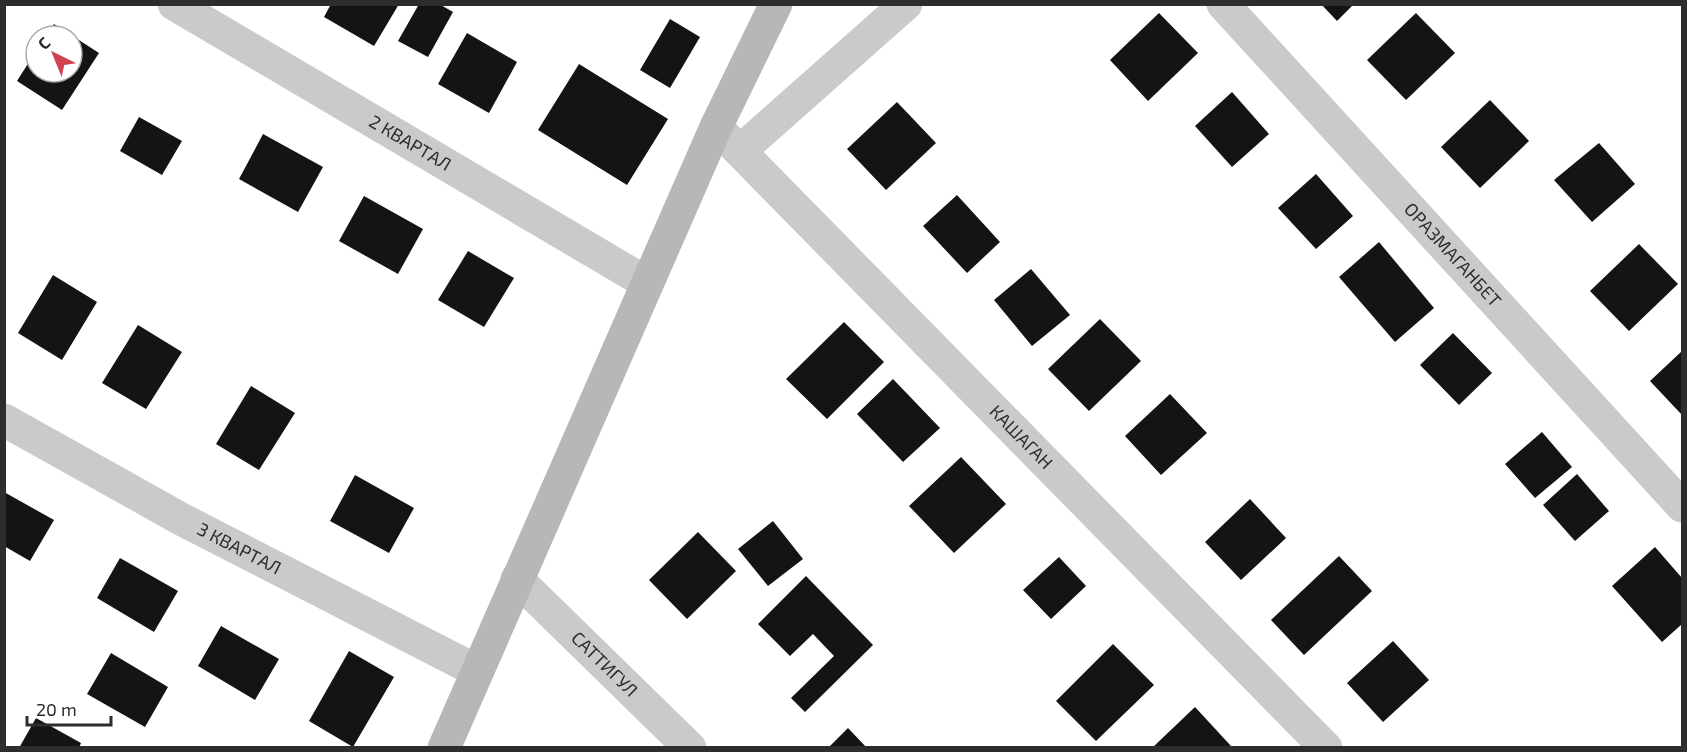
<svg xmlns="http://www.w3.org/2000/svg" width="1687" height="752" font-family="'Exo 2',sans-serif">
	<rect width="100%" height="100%" fill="#fff"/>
	<!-- building -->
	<path fill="#141414" d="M 331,4 L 399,4 L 374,46 L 324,17 Z
		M 419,4 L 439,4 L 453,12 L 428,57 L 398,41 Z
		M 1321,4 L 1354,4 L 1337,21 Z
		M 1159,13 L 1198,53 L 1148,101 L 1110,60 Z
		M 1416,13 L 1455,53 L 1406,100 L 1367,60 Z
		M 670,19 L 700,37 L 670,88 L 640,70 Z
		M 54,24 L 99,53 L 62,110 L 17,81 L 36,51 L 36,72 L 72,72 L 72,36 L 46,36 Z
		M 467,33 L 517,62 L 489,113 L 438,84 Z
		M 579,64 L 668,119 L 627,185 L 538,130 Z
		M 1232,92 L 1269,134 L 1232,167 L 1195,126 Z
		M 1490,100 L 1529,141 L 1480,188 L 1441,147 Z
		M 897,102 L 936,143 L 886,190 L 847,149 Z
		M 139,117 L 182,141 L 162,175 L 120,151 Z
		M 263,134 L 323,167 L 298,212 L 239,179 Z
		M 1599,143 L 1635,184 L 1592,222 L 1554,180 Z
		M 1316,174 L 1353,216 L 1316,249 L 1278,208 Z
		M 957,195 L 1000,242 L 967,273 L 923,226 Z
		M 364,196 L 423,229 L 398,274 L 339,241 Z
		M 1379,242 L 1434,308 L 1395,342 L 1339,277 Z
		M 1639,244 L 1678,284 L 1629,331 L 1590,291 Z
		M 468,251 L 514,278 L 484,327 L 438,300 Z
		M 1031,269 L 1070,315 L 1032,346 L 994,300 Z
		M 53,275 L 97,302 L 62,360 L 18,333 Z
		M 1100,319 L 1141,361 L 1089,411 L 1048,369 Z
		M 844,322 L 884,362 L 827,419 L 786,379 Z
		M 138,325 L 182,352 L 146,409 L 102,383 Z
		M 1453,333 L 1492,373 L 1459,405 L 1420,365 Z
		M 1682,351 L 1682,415 L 1650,381 Z
		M 893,379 L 940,428 L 903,462 L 857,414 Z
		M 251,386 L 295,413 L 259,470 L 216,444 Z
		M 1170,394 L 1207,433 L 1161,475 L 1125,436 Z
		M 1542,432 L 1572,467 L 1535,498 L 1505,464 Z
		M 961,457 L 1006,504 L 954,553 L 909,506 Z
		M 1577,474 L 1609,511 L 1575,541 L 1543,505 Z
		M 355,475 L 414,508 L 389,553 L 330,521 Z
		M 4,492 L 54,520 L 30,561 L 4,546 Z
		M 1250,499 L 1286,538 L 1241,580 L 1205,542 Z
		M 773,521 L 803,559 L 768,586 L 738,549 Z
		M 698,532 L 736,571 L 687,619 L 649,580 Z
		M 1655,547 L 1682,578 L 1682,624 L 1662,642 L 1612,586 Z
		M 1339,556 L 1372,591 L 1304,655 L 1271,620 Z
		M 1059,557 L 1086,586 L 1051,619 L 1023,590 Z
		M 120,558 L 178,591 L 154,632 L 97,598 Z
		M 806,576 L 873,645 L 805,712 L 791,698 L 834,656 L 813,634 L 790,656 L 758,624 Z
		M 221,626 L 279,659 L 255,700 L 198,666 Z
		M 1393,641 L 1429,680 L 1383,722 L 1347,683 Z
		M 1113,644 L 1154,685 L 1096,741 L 1056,701 Z
		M 349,651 L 394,677 L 353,747 L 309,721 Z
		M 111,653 L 168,687 L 145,727 L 87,694 Z
		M 1195,707 L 1231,746 L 1152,748 Z
		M 36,718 L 81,743 L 79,748 L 19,748 Z
		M 848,728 L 867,748 L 828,748 Z"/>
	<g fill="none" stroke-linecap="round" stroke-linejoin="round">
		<!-- minor -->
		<g stroke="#cacaca" stroke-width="33">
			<path id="s1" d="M 174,4 L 647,283"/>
			<path id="s2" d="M 1223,4 L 1682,506"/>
			<path id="s3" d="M 716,127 L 1326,748"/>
			<path d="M 740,151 L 906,4"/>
			<path id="s4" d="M 4,420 L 181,519 L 477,671"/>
			<path id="s5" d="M 517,579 L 690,748"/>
		</g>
		<!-- secondary -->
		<path stroke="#b7b7b7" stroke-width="33" d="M 444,748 L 716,127 L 776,4"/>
	</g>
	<g text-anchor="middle" stroke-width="6" stroke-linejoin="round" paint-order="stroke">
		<!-- street labels -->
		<g font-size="18" fill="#2d2d2d" stroke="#fff">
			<text dy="6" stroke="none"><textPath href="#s1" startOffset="274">2 КВАРТАЛ</textPath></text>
			<text dy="6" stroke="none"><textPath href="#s2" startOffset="340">ОРАЗМАГАНБЕТ</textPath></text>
			<text dy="6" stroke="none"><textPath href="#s3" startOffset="435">КАШАГАН</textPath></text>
			<text dy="6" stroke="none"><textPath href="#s4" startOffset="268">3 КВАРТАЛ</textPath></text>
			<text dy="6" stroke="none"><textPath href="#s5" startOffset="122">САТТИГУЛ</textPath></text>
		</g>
	</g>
	<!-- border -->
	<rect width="1687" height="752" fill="none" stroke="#2d2d2d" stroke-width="12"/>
	<!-- north arrow -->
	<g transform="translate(54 54) rotate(317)"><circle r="28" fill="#ffffff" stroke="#ababab" stroke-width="1.5"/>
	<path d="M0-4.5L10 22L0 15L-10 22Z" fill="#d24150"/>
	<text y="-9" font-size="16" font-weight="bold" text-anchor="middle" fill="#2d2d2d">С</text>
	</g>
	<!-- scale -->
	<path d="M27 716v9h84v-9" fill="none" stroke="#2d2d2d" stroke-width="3"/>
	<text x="36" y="716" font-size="18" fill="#2d2d2d" stroke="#ffffff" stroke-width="4.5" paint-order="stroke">20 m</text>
</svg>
